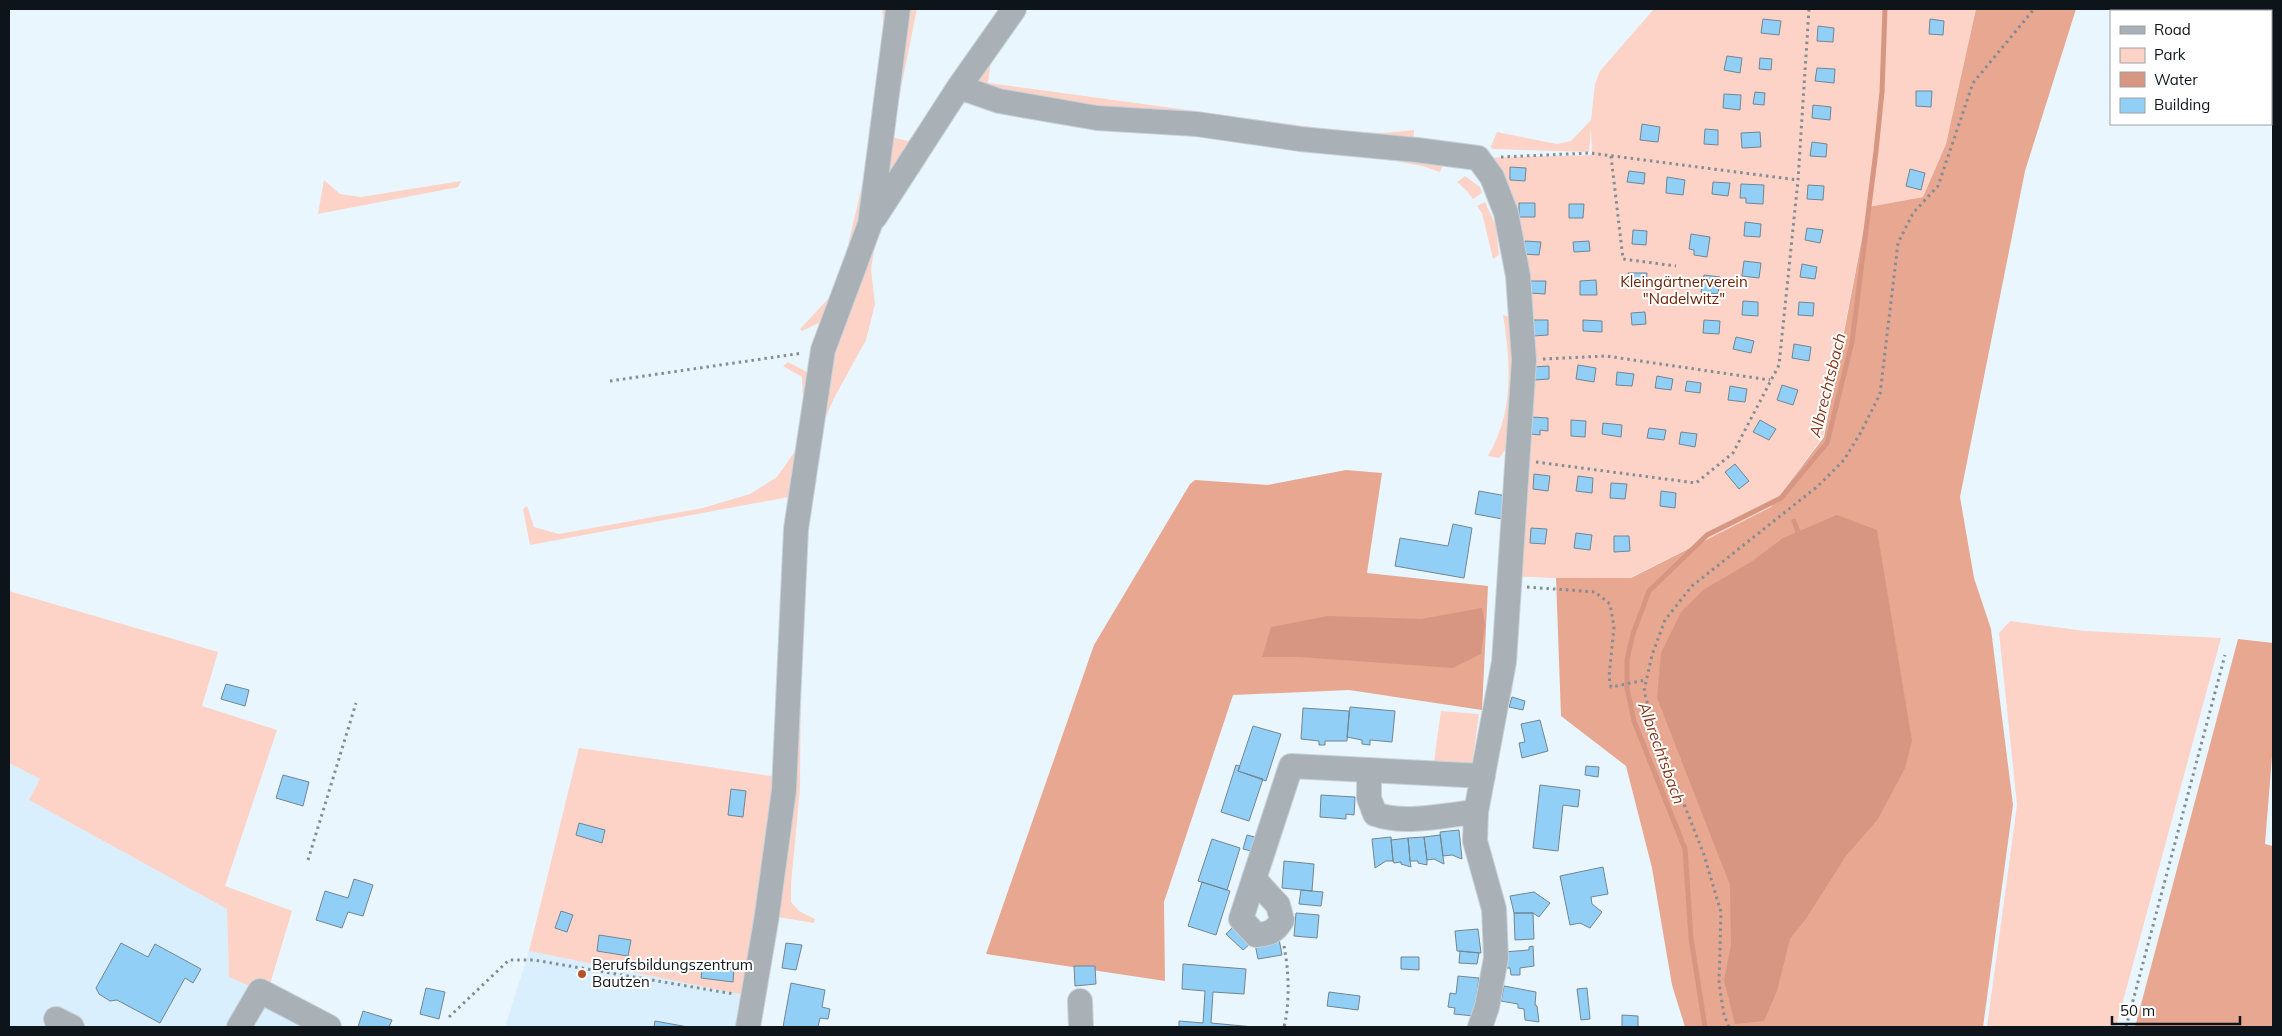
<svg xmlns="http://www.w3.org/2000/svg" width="2282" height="1036" font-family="Mulish,sans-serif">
	<rect width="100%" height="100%" fill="#eaf6fe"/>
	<!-- built -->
	<path fill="#d9effd" d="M 9,763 L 40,779 L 29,800 L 227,909 L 229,977 L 260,991 L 329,1027 L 9,1027 Z
		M 529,951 L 754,997 L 747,1027 L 505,1027 Z"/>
	<!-- green -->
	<path fill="#fcd3c6" d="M 882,9 L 892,9 L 865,214 L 823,321 L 802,331 L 800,329 L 830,297 L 845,258 L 873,139 L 884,28 Z
		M 904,9 L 917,9 L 891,137 L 908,141 L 913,136 L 999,9 L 1005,9 L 888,181 L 881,179 Z
		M 1654,9 L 1976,9 L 1946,144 L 1923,197 L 1868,207 L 1823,437 L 1771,507 L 1630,578 L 1556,578 L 1509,576 L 1518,276 L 1478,158 L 1592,155 L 1591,128 L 1589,152 L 1492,149 L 1491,146 L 1497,132 L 1557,144 L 1571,141 L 1591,120 L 1595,84 L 1600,71 Z
		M 991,61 L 988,83 L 1341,131 L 1384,133 L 1414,130 L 1413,143 L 1076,108 L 979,91 L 975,75 Z
		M 962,97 L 971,97 L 988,102 L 1104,120 L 1200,128 L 1310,143 L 1393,150 L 1394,153 L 1443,165 L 1440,172 L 1423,166 L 1372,157 L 1057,119 L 984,104 L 966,103 L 955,109 L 926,147 L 891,206 L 875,243 L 871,270 L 875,304 L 866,340 L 834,398 L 816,440 L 809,498 L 801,661 L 800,789 L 791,884 L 791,902 L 799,911 L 815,919 L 814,923 L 772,916 L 788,790 L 803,504 L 819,391 L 832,337 L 846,296 L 881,214 L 950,107 L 956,100 Z
		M 1465,176 L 1480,187 L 1482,193 L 1473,199 L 1467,191 L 1457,182 Z
		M 324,180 L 340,194 L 361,197 L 461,181 L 458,187 L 318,214 Z
		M 1485,202 L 1496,226 L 1499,255 L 1493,259 L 1482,213 L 1477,206 Z
		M 1503,315 L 1510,317 L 1516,323 L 1508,447 L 1499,458 L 1488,456 C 1514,412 1511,364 1503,315 Z
		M 788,362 L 807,372 L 810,387 L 794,496 L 530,545 L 523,509 L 527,506 L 534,527 L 559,534 L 703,508 L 750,494 L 777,477 L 796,450 L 803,398 L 802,377 L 783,366 Z
		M 9,591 L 218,652 L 202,706 L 277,730 L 225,886 L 292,911 L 267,994 L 229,977 L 227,909 L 29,800 L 40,779 L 9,763 Z
		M 2010,621 L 2085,631 L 2221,638 L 2116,1027 L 1987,1027 L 2017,805 L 1999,633 Z
		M 1441,711 L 1479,714 L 1471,773 L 1433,769 Z
		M 579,748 L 785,778 L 754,997 L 529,951 Z"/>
	<!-- forest -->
	<path fill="#e8a791" d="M 1976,9 L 2076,9 L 2025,171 L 1960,497 L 1974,578 L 1991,629 L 2013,805 L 1983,1027 L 1685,1027 L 1672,985 L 1652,868 L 1626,766 L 1561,716 L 1556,578 L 1631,578 L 1771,507 L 1824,437 L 1868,207 L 1923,197 L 1946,144 Z
		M 1346,470 L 1382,473 L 1367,573 L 1488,586 L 1482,710 L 1349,690 L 1233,695 L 1164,902 L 1165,981 L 986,954 L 1094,645 L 1190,484 L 1195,480 L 1268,485 Z
		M 2238,639 L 2273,643 L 2273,744 L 2265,844 L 2273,846 L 2273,1027 L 2135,1027 Z"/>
	<!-- water -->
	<path fill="#d69681" d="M 1837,515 L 1877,530 L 1912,741 L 1905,768 L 1878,819 L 1846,856 L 1805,920 L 1790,939 L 1777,991 L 1764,1021 L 1735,1024 L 1724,980 L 1731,945 L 1730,885 L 1657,698 L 1661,653 L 1681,612 L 1703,590 L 1751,562 L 1783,538 Z
		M 1482,608 L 1485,625 L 1481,654 L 1453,668 L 1299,657 L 1262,657 L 1271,627 L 1328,616 L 1421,619 Z"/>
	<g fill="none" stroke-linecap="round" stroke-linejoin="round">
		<!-- stream -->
		<path stroke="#d69681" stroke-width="5" d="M 1794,521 L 1798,532
			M 1705,1027 L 1691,938 L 1685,849 L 1634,721 L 1627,688 L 1627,659 L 1633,634 L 1649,591 L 1707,535 L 1781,498 L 1827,443 L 1852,342 L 1876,151 L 1882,92 L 1885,9"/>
	</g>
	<!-- building -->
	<path fill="#91cff6" stroke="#738591" d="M 1763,19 L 1781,21 L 1779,35 L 1761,33 Z
		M 1930,19 L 1944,21 L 1943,35 L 1929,34 Z
		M 1818,26 L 1834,28 L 1833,42 L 1817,41 Z
		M 1727,56 L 1742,58 L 1740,73 L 1724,70 Z
		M 1760,58 L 1772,59 L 1771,70 L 1759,69 Z
		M 1817,68 L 1835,69 L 1834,83 L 1815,81 Z
		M 1916,91 L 1932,91 L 1931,107 L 1916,106 Z
		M 1755,92 L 1765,93 L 1764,105 L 1753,104 Z
		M 1724,94 L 1741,95 L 1740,110 L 1723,108 Z
		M 1813,105 L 1831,107 L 1830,120 L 1812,118 Z
		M 1642,124 L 1660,127 L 1658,142 L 1640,140 Z
		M 1705,129 L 1718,130 L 1718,145 L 1704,144 Z
		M 1760,132 L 1761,147 L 1742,148 L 1741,133 Z
		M 1812,142 L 1827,144 L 1826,157 L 1810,156 Z
		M 1510,167 L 1526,168 L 1525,181 L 1510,180 Z
		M 1910,169 L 1925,173 L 1921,190 L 1906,186 Z
		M 1629,171 L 1645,173 L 1644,184 L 1627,182 Z
		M 1667,177 L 1685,180 L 1683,195 L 1666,193 Z
		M 1713,182 L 1730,183 L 1728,196 L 1712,194 Z
		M 1741,184 L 1764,185 L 1763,204 L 1746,203 L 1746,198 L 1740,198 Z
		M 1808,185 L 1824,186 L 1823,200 L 1807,199 Z
		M 1519,203 L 1535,203 L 1535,217 L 1519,217 Z
		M 1569,204 L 1584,204 L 1583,218 L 1569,218 Z
		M 1745,222 L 1761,224 L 1760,237 L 1744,236 Z
		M 1807,228 L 1823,230 L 1820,243 L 1805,240 Z
		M 1633,230 L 1647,231 L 1646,245 L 1632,244 Z
		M 1691,234 L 1710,237 L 1707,257 L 1694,255 L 1694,250 L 1689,249 Z
		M 1525,241 L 1541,242 L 1539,255 L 1523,254 Z
		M 1589,241 L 1590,251 L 1574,252 L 1573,242 Z
		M 1744,261 L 1761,263 L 1759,278 L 1742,276 Z
		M 1802,264 L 1817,267 L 1815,279 L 1800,277 Z
		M 1628,273 L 1647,273 L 1646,287 L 1628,286 Z
		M 1704,275 L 1720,277 L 1718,294 L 1701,292 Z
		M 1596,280 L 1597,295 L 1580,295 L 1580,281 Z
		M 1530,281 L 1546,281 L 1545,294 L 1530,293 Z
		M 1743,301 L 1758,302 L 1758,316 L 1742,315 Z
		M 1799,302 L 1814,303 L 1813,316 L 1798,315 Z
		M 1645,312 L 1646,324 L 1632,325 L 1631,313 Z
		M 1533,320 L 1548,320 L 1548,335 L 1533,336 Z
		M 1583,320 L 1602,321 L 1602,332 L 1583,331 Z
		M 1704,320 L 1720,321 L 1719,334 L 1703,333 Z
		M 1736,337 L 1754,341 L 1751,353 L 1733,349 Z
		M 1794,344 L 1811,347 L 1809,361 L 1792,358 Z
		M 1578,365 L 1596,368 L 1594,382 L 1576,379 Z
		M 1549,366 L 1549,379 L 1534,380 L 1533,367 Z
		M 1617,372 L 1634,374 L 1632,386 L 1616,385 Z
		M 1657,376 L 1673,379 L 1671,390 L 1655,388 Z
		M 1687,381 L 1701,383 L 1700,393 L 1685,391 Z
		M 1782,385 L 1798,390 L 1793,405 L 1777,400 Z
		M 1730,386 L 1747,389 L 1745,402 L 1728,400 Z
		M 1532,417 L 1548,418 L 1548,431 L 1540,430 L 1540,435 L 1530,434 Z
		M 1571,420 L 1586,421 L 1585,437 L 1571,436 Z
		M 1760,420 L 1776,429 L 1769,440 L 1753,432 Z
		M 1603,423 L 1622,425 L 1621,437 L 1602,434 Z
		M 1649,428 L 1666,430 L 1664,440 L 1647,438 Z
		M 1681,432 L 1697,434 L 1695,447 L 1679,444 Z
		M 1735,464 L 1749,481 L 1739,489 L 1725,472 Z
		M 1534,474 L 1550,476 L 1548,491 L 1533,489 Z
		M 1578,476 L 1593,478 L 1592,493 L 1576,491 Z
		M 1611,483 L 1627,484 L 1625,499 L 1610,498 Z
		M 1479,491 L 1512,497 L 1508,520 L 1475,514 Z
		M 1661,491 L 1676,493 L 1675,508 L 1660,506 Z
		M 1453,524 L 1472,528 L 1464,578 L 1395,566 L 1400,538 L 1448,546 Z
		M 1531,528 L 1547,529 L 1545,544 L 1530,543 Z
		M 1576,533 L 1592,535 L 1590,550 L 1574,548 Z
		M 1614,536 L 1629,536 L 1630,551 L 1614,552 Z
		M 226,684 L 249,690 L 245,706 L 221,699 Z
		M 1512,697 L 1525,701 L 1523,710 L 1509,707 Z
		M 1350,707 L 1395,711 L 1392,742 L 1370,740 L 1370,745 L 1362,744 L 1362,740 L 1347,737 Z
		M 1303,708 L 1349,711 L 1347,741 L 1325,741 L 1325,745 L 1319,745 L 1319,741 L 1301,739 Z
		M 1540,720 L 1548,751 L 1522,758 L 1519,743 L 1525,742 L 1521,724 Z
		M 1253,726 L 1281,734 L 1266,781 L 1238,771 Z
		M 1236,765 L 1240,766 L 1238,771 L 1263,779 L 1249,821 L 1221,812 Z
		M 1586,766 L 1599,767 L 1598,777 L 1585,775 Z
		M 283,775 L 309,782 L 303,806 L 276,798 Z
		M 1540,785 L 1580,790 L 1578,807 L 1563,805 L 1558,851 L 1533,848 Z
		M 731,789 L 746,791 L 743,817 L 728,815 Z
		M 1321,795 L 1355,797 L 1354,815 L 1346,814 L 1346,819 L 1320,817 Z
		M 579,823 L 605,830 L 602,843 L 576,835 Z
		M 1459,830 L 1462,859 L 1452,855 L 1443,856 L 1440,832 Z
		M 1247,835 L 1258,838 L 1255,852 L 1243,849 Z
		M 1440,835 L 1443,856 L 1444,864 L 1434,859 L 1427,860 L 1424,837 Z
		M 1391,837 L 1393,861 L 1386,861 L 1375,868 L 1372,839 Z
		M 1424,837 L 1427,860 L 1427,865 L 1418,863 L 1418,861 L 1410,861 L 1408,838 Z
		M 1408,838 L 1410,861 L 1411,867 L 1401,864 L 1401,862 L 1394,863 L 1393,861 L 1391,840 Z
		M 1212,839 L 1240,848 L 1227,890 L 1198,881 Z
		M 1284,861 L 1314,864 L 1312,891 L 1282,888 Z
		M 1603,867 L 1608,894 L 1591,897 L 1592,904 L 1602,912 L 1590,928 L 1580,923 L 1570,925 L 1560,876 Z
		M 354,879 L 373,885 L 363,916 L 348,912 L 342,928 L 316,920 L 325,891 L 348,898 Z
		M 1202,882 L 1230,891 L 1216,935 L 1188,926 Z
		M 1301,890 L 1323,892 L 1321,906 L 1299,904 Z
		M 1534,892 L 1550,903 L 1539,917 L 1533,913 L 1514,913 L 1510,896 Z
		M 561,911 L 573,915 L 567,932 L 555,928 Z
		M 1296,913 L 1319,915 L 1317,938 L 1294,936 Z
		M 1514,913 L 1533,913 L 1534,939 L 1515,940 Z
		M 1234,926 L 1251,943 L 1243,950 L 1226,934 Z
		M 1478,929 L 1481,953 L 1457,951 L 1455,931 Z
		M 599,935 L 631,940 L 628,956 L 597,951 Z
		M 1279,939 L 1282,955 L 1258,959 L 1255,944 Z
		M 121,943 L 148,957 L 155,944 L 201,969 L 193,983 L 185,978 L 160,1023 L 117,1000 L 110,1001 L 99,994 L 96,988 Z
		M 786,943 L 802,945 L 796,970 L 782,968 Z
		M 1533,946 L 1534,966 L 1520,968 L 1520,975 L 1511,975 L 1510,968 L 1504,968 L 1504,952 L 1529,950 L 1529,947 Z
		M 1460,951 L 1479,953 L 1477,964 L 1459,963 Z
		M 1401,957 L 1419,957 L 1419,970 L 1401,969 Z
		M 703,963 L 734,968 L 733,982 L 701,978 Z
		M 1183,964 L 1246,969 L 1244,994 L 1213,992 L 1211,1023 L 1254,1027 L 1179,1027 L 1179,1021 L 1203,1023 L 1205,991 L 1182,989 Z
		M 1074,966 L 1095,966 L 1096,984 L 1075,986 Z
		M 1458,976 L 1479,978 L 1474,1016 L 1454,1014 L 1455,1008 L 1448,1007 L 1450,993 L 1456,994 Z
		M 791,983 L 825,990 L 822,1007 L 830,1009 L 828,1019 L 820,1018 L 818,1027 L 783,1027 Z
		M 1504,986 L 1536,992 L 1535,1005 L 1537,1006 L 1539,1022 L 1525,1020 L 1524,1009 L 1518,1008 L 1518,1004 L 1501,1001 Z
		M 426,988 L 445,992 L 439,1019 L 420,1014 Z
		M 1587,988 L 1590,1019 L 1581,1020 L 1577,989 Z
		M 1329,992 L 1360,996 L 1358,1010 L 1327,1006 Z
		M 363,1011 L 392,1020 L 389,1027 L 358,1027 Z
		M 1622,1015 L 1638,1016 L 1638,1027 L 1622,1027 Z
		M 655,1021 L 688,1027 L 654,1027 Z"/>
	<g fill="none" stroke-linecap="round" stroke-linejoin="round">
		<!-- minor casing -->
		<g stroke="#c7d2da" stroke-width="26">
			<path id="minor" d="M 959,87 L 999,101 L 1097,118 L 1196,124 L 1300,139 L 1417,150 L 1478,158 L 1492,177 L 1506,213 L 1518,276 L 1524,360 L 1504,662 L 1476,812 L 1475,841 L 1494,909 L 1496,958 L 1487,1007 L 1480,1027
				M 875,217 L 959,87 L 1014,9
				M 1369,770 L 1369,798 L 1375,814 C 1405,825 1444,815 1476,812
				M 1254,879 L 1241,919 L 1256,935 C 1269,934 1275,932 1282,920 L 1278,905 L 1254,879 L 1291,766 L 1483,776
				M 1080,1001 L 1081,1027
				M 56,1019 L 72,1027
				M 239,1027 L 260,991 L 329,1027
				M 748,1027 L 767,915 L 784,790 L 796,529 L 823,350 L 870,224 L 898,9"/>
		</g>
		<!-- path -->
		<path stroke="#838d93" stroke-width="3" stroke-dasharray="2.5 4" stroke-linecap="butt" d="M 1611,156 L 1623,259 L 1676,266
			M 1501,157 L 1590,153 L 1798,180
			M 1543,359 L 1606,356 L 1770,380
			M 610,381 L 803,353
			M 1536,462 L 1696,483 L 1733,453 L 1779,365 L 1798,180 L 1809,9
			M 1527,587 L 1595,592 L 1610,604 L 1614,627 L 1609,677 L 1611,687 L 1646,680
			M 308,860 L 356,703
			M 1284,946 C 1289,971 1290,1003 1284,1027
			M 449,1017 L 509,960 L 534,960 L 734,994
			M 1729,1027 L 1724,1015 L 1719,983 L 1721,912 L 1704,855 L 1655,730 L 1644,691 L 1652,655 L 1665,620 L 1692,586 L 1818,486 L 1844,460 L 1861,432 L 1880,394 L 1898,243 L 1913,213 L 1938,186 L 1973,83 L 2034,9
			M 2126,1027 L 2225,655"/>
		<!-- minor -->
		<use href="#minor" stroke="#a9b1b7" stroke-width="24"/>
	</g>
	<!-- markers -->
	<circle fill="#b8512b" stroke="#fff" stroke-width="2" cx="582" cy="974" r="5"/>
	<g text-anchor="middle" stroke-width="4" stroke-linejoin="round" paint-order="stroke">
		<!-- park labels -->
		<g font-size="15" fill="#6b2000" stroke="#fff">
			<text x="1684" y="287">Kleingärtnerverein<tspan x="1684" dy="17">"Nadelwitz"</tspan></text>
		</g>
		<!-- poi labels -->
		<g font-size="15" fill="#0e151a" stroke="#fff" text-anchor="start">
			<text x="592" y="970">Berufsbildungszentrum<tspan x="592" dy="17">Bautzen</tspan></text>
		</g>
		<!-- water labels -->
		<g font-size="16" font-style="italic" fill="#85381c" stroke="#fff">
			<text transform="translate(1827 385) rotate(-76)" y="6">Albrechtsbach</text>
			<text transform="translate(1662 753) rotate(70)" y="6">Albrechtsbach</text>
		</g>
	</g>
	<!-- border -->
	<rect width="2282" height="1036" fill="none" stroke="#0e151a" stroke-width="20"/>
	<!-- legend -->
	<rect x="2110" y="10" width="162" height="115" fill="#ffffff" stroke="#9fa1a3"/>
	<rect x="2120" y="26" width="25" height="8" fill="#a9b1b7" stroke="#9fa1a3"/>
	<text x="2154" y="35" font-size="15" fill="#0e151a">Road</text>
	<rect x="2120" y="48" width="25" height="15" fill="#fcd3c6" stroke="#9fa1a3"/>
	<text x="2154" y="60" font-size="15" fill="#0e151a">Park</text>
	<rect x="2120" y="72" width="25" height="15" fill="#d69681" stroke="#9fa1a3"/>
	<text x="2154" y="85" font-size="15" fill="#0e151a">Water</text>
	<rect x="2120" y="98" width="25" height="15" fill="#91cff6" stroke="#9fa1a3"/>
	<text x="2154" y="110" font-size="15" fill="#0e151a">Building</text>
	<!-- scale -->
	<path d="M2112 1016v8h128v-8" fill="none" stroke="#0e151a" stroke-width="2.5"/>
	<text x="2120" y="1016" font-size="15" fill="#0e151a" stroke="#ffffff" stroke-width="4" paint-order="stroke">50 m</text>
</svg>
